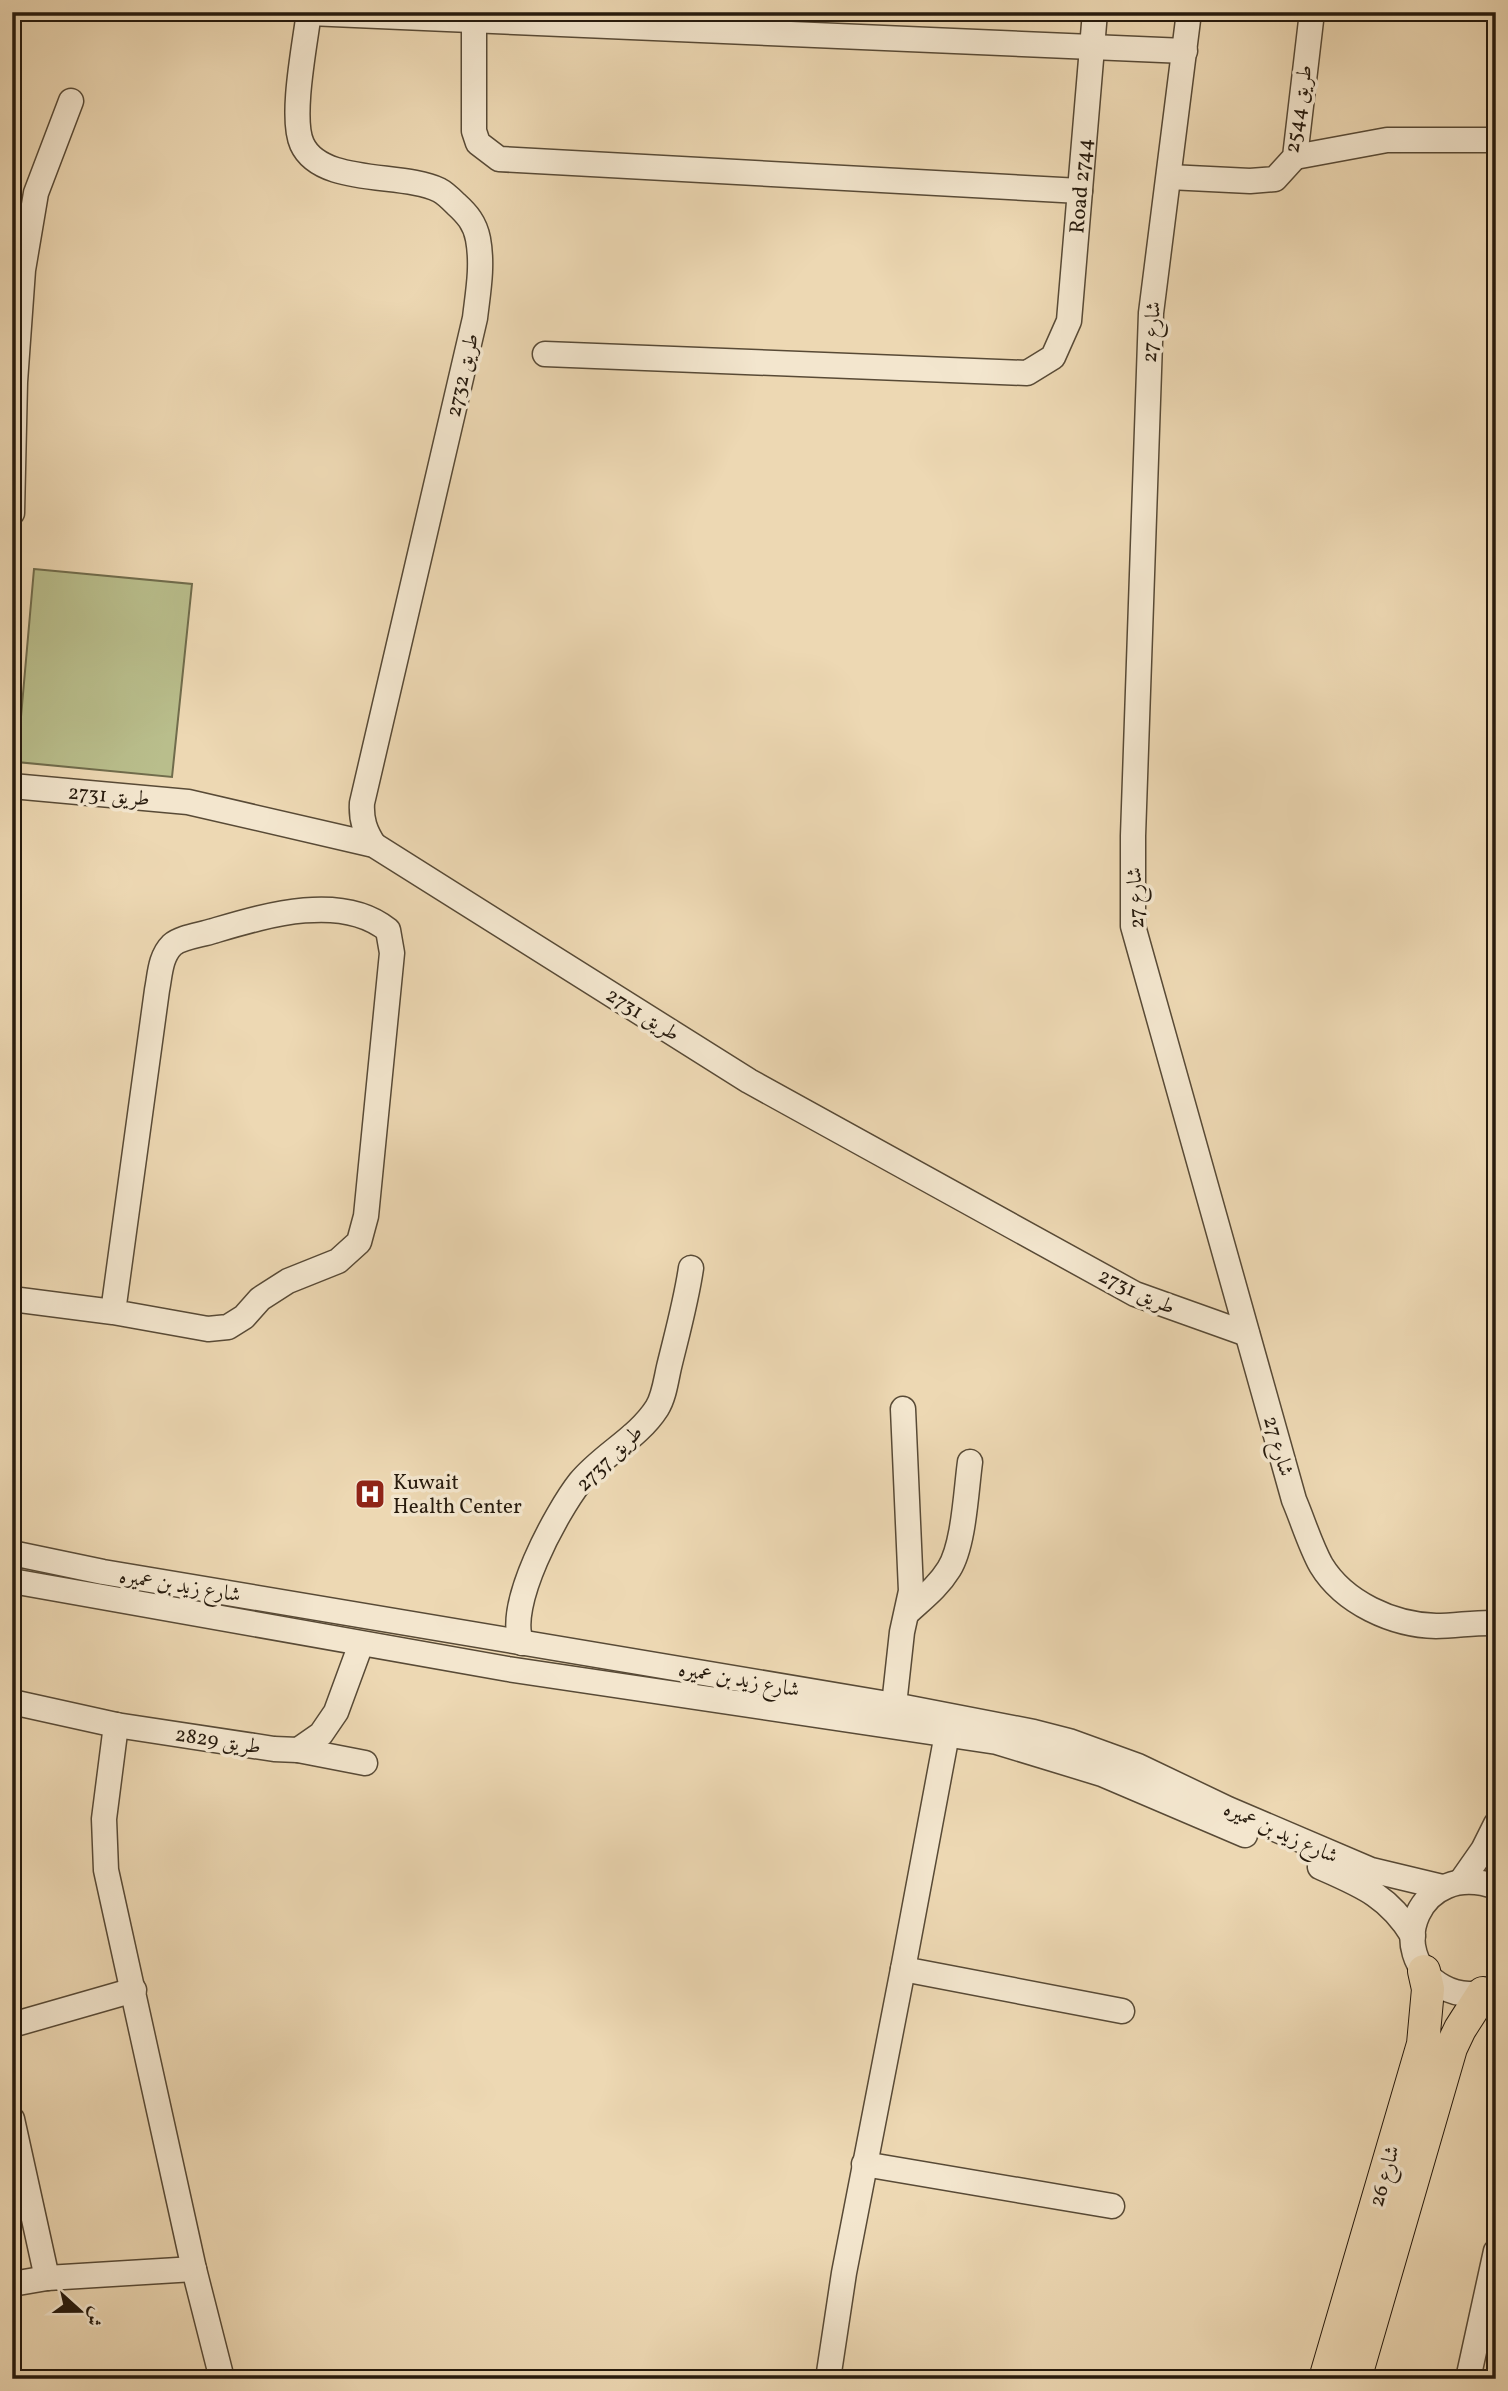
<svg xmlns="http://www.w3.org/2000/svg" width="1508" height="2391" font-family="Vollkorn,Amiri,serif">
	<rect width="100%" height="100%" fill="#edd8b3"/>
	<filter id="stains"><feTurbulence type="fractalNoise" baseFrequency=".00286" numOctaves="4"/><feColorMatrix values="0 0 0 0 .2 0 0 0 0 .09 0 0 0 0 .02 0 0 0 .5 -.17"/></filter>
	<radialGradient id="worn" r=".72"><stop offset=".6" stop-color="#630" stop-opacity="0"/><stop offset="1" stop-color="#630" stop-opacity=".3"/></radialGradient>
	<!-- green -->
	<path fill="#b9be8c" stroke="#706c4c" stroke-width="2" d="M 34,569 L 192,584 L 172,777 L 17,762 Z"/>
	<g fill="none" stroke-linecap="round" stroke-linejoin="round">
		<!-- minor casing -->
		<g stroke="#584a36" stroke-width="27">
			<g id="minor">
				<path d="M 309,12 C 305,44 290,118 302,144 C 321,186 403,172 439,190 C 445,193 451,199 456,204 C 467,214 475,223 478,239 C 483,266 478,292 475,318 L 362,803 C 361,820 365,831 374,845"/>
				<path d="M 474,12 L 474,131 L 478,143 L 499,159 L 1080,191"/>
				<path d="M 1189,12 L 1151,313 L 1133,836 L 1133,926 L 1294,1500 C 1303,1521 1310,1545 1321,1565 C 1344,1603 1393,1625 1436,1626 C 1456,1626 1476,1622 1496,1623"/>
				<path d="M 309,13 L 1185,51"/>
				<path d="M 1295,157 L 1387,140 L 1496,140"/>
				<path d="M 1169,177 L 1250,181 L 1275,179 L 1295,157 L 1312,12"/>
				<path id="s1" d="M 545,354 L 1027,373 L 1053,357 L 1069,321 L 1095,12"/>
				<path d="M 12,513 L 15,382 L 23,270 L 36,193 L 71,101"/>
				<path d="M 12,786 L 188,802 L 374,845 L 749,1081 L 1135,1294 L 1247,1334"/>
				<path d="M 12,1299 L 113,1312 L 208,1329 L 228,1327 L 244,1317 L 260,1299 L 288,1281 L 338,1261 L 359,1242 L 366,1216 L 392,953 L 388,930 C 341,892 264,916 213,931 C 201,935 181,937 172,945 C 160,957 160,975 157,990 L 113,1312"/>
				<path d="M 12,1553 L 103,1572 L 894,1705 L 1034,1732 L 1069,1741 L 1138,1766 L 1228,1809 L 1371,1870 L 1442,1887"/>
				<path d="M 12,1581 L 508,1669 L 997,1742 L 1102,1774 L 1245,1835"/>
				<path d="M 907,1613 C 922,1599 938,1587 949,1569 C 964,1545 966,1491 970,1462"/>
				<path d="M 522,1643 C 504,1608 557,1511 580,1482 C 602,1455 638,1438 657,1408 C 664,1397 666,1380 669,1367 C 677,1334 686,1302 691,1268"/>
				<path d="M 12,1702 L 116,1725 L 274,1749 L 298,1750 L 365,1763"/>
				<path d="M 894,1705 L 902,1632 L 911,1591 L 903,1409"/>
				<path d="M 116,1725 L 104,1819 L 106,1870 L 194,2269 L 222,2379"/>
				<path d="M 947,1734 L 903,1969 L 1122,2011"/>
				<path d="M 298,1750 L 321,1734 L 336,1712 L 361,1644"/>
				<path d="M 1320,1867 C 1361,1885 1389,1896 1413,1936"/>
				<path d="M 1462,1880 L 1483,1850 L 1496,1824"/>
				<path d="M 1495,1988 C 1479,1996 1459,1996 1443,1987 C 1382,1954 1419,1859 1496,1887"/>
				<path d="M 12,2025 L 134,1990"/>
				<path d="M 12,2119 L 47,2278"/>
				<path d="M 864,2164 L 1112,2206"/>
				<path d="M 12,2284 L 47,2278 L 194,2269"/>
				<path d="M 828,2379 L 844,2273 L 903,1969"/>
				<path d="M 1468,2379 L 1496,2251"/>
			</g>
		</g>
		<!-- major casing -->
		<g stroke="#261a0d" stroke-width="34">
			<path id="major" d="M 1325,2379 L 1423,2044 L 1428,1989 L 1424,1971
				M 1355,2379 L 1451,2048 L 1460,2029 L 1483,1993"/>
		</g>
		<!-- minor -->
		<use href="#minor" stroke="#f3e6ce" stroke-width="24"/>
		<!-- major -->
		<use href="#major" stroke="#edd8b3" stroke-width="32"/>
	</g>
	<!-- icons -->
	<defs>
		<g id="hospital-square" transform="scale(1.575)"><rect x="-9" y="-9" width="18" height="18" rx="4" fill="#8f2418" stroke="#f3e6ce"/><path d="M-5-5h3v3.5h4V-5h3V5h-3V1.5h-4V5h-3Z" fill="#fff"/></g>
	</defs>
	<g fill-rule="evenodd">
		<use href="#hospital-square" x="370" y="1494"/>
	</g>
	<g text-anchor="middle" stroke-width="7" stroke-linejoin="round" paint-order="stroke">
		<!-- street labels -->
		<g font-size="21" fill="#261a0d" stroke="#f3e6ce">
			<text transform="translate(1298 109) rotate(-81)" y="7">طريق 2544</text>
			<text dy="7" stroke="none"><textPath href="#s1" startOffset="688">Road 2744</textPath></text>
			<text transform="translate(1151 332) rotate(-86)" y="7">شارع 27</text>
			<text transform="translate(462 375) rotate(-77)" y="7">طريق 2732</text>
			<text transform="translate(109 795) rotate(5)" y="7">طريق 2731</text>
			<text transform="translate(1135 898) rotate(-93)" y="7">شارع 27</text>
			<text transform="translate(643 1014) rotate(32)" y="7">طريق 2731</text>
			<text transform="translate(1137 1291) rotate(25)" y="7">طريق 2731</text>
			<text transform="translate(1279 1446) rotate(74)" y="7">شارع 27</text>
			<text transform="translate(609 1458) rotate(-45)" y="7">طريق 2737</text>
			<text transform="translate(180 1585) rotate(9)" y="7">شارع زيد بن عميره</text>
			<text transform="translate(739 1679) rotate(10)" y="7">شارع زيد بن عميره</text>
			<text transform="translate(218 1740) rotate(9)" y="7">طريق 2829</text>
			<text transform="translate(1281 1832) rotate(24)" y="7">شارع زيد بن عميره</text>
			<text transform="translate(1384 2176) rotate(-74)" y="7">شارع 26</text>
		</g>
		<!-- poi labels -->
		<g font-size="21" fill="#261a0d" stroke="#f3e6ce" text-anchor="start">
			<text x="393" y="1489">Kuwait<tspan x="393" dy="24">Health Center</tspan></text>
		</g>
	</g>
	<!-- margin -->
	<rect width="1508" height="2391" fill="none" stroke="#edd8b3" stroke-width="42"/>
	<rect x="14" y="14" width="1480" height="2363" fill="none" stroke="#261a0d" stroke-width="3.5"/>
	<rect x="21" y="21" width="1466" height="2349" fill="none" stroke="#261a0d" stroke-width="2"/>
	<!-- north arrow -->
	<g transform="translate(80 2311) rotate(111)" stroke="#f3e6ce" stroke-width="5" paint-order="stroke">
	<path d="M0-5L12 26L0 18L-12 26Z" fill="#261a0d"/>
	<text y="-10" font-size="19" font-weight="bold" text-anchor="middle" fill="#261a0d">ش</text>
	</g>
	<rect width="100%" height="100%" filter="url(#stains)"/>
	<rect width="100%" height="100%" fill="url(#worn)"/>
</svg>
